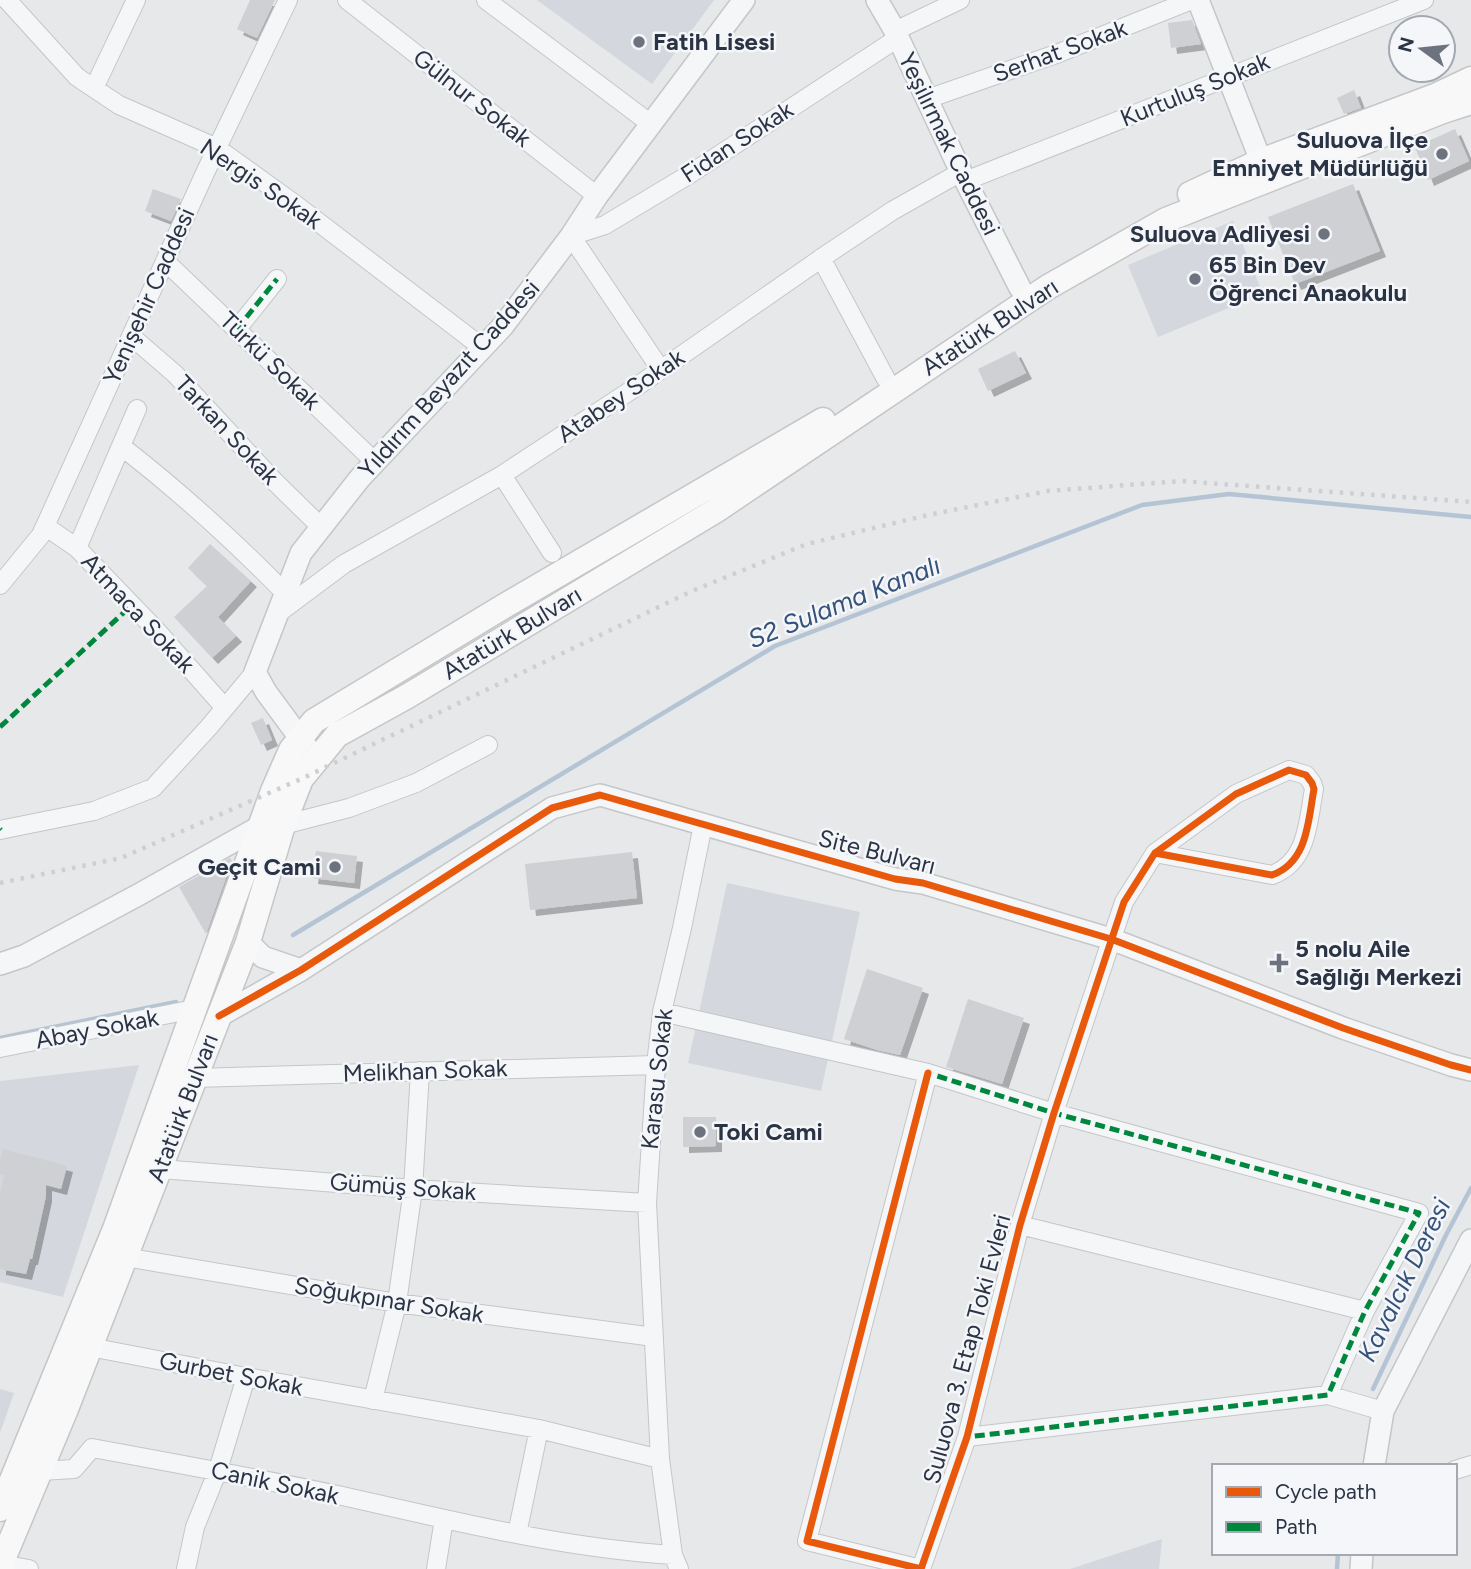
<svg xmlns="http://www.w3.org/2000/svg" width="1471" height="1569" font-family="Figtree,sans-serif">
	<defs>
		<filter id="shadow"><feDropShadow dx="6" dy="6" stdDeviation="0" flood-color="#0004"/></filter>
	</defs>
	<rect width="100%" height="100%" fill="#e6e8ea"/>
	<!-- built -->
	<path fill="#d4d7dd" d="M 537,0 L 714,0 L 652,84 Z
		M 1233,221 L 1263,294 L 1158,337 L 1128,265 Z
		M 727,883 L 860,912 L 821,1091 L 688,1063 Z
		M 139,1065 L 63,1297 L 0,1282 L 0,1081 Z
		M 0,1389 L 14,1393 L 0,1433 Z
		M 1162,1539 L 1159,1569 L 1070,1569 Z"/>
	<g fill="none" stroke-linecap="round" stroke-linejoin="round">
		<!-- stream -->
		<path stroke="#b4c4d5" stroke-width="4.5" d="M 293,935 L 775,646 L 1142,505 L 1229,494 L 1471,517
			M 0,1038 L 176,1002
			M 1373,1389 L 1446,1235 L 1471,1188
			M 1337,1569 L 1338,1553"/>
	</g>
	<!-- building -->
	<path fill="#ced0d3" filter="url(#shadow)" d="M 250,0 L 275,0 L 257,38 L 237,29 Z
		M 1192,20 L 1201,44 L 1171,48 L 1168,23 Z
		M 1354,90 L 1361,108 L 1344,114 L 1337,98 Z
		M 1455,129 L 1469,161 L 1428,180 L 1415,147 Z
		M 1353,184 L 1380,251 L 1295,284 L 1268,217 Z
		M 153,189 L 181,199 L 171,221 L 145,211 Z
		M 1015,351 L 1026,373 L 988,391 L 978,369 Z
		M 210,544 L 251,581 L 218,617 L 236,636 L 212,658 L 174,617 L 207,586 L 188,568 Z
		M 263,718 L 272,740 L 261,745 L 251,723 Z
		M 316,851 L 357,856 L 354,883 L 312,878 Z
		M 632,852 L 637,898 L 530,910 L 525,864 Z
		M 230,858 L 232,861 L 206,934 L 179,887 Z
		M 867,969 L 923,988 L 900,1055 L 877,1050 L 844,1039 Z
		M 968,999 L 1024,1018 L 1002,1084 L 946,1067 Z
		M 683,1117 L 716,1117 L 716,1146 L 683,1147 Z
		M 3,1149 L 67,1166 L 61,1189 L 46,1185 L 46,1196 L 32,1259 L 30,1259 L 26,1274 L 0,1269 L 0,1194 L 4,1175 L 0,1174 L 0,1161 Z"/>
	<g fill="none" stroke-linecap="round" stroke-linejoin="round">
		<!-- minor casing -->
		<g stroke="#c4c6c8" stroke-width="20">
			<path id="minor" d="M 7,0 L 77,77 L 119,105 L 217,148 L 292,202 L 483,348
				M 347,0 L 597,196
				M 486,0 L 651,124
				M 895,31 L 960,0
				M 94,88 L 136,0
				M 927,99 L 1059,53 L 1192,0
				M 965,181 L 1424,0
				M 821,258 L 886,379
				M 165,261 L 375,462
				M 237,329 L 277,279
				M 131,336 L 175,374 L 275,482 L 321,527
				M 661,370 L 571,236 L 605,225 L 690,174 L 898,38
				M 121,446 C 179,491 233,540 285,593
				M 502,475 L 552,553
				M 45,526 L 77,548 L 156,630 L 225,708
				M 77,548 L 137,409
				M 0,585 L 41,535 L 205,173 L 288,0
				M 277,614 L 344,564 L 502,475 L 636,387 L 826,255 L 892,211 L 961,172
				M 283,825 L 349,808 L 416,783 L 488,745
				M 0,830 L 94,811 L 153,788 L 209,727 L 255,672
				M 662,1012 L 928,1073 L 1054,1113 L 1419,1213 L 1365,1311 L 1328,1395 L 967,1437
				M 0,1048 L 194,1009
				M 928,1073 L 807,1541 L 921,1569 L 967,1437 L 1020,1225 L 1054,1113 L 1124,902 L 1155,853 L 1236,794 L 1289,770 L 1306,775 L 1312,783 L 1314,789 C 1308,821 1308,862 1272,875 L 1155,853
				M 194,1078 L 656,1065
				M 160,1169 L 413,1189 L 647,1203
				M 1020,1225 L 1365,1311
				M 125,1257 L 397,1303 L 654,1337
				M 90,1347 L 246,1377 L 539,1429 L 517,1534
				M 1328,1395 L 1383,1411
				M 373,1400 L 397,1303 L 413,1189 L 420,1071
				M 539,1429 L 660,1459
				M 1455,1470 L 1471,1465
				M 41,1471 L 74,1469 L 92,1448 C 174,1463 256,1478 338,1495 C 449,1520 560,1548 673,1555
				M 1,1564 L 29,1569
				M 186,1569 L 195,1527 L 218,1470 L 246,1377
				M 436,1569 L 444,1519
				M 679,1569 L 673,1555 L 660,1459 L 647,1203 L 656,1065 L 662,1012 L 682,928 L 703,825"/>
		</g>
		<!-- tertiary casing -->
		<g stroke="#c4c6c8" stroke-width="24">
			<path id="tertiary" d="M 877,0 L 895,31 L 961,172 L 1020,288
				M 1198,0 L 1261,161
				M 301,778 L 308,749 L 266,692 L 255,672 L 301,553 L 360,478 L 503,326 L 571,236 L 597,196 L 744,0
				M 248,942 L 263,957 L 301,970
				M 0,964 L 24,956 L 138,895 L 261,826 L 271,825
				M 219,1016 L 301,970 L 552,808 L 600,795 L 895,879 L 923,883 L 1111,939 L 1343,1028 L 1451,1065 L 1471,1070
				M 1374,1466 L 1383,1411 L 1471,1240
				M 1361,1569 L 1362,1553"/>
		</g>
		<!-- secondary casing -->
		<g stroke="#c4c6c8" stroke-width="27">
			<path id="secondary" d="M 1190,194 L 1261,161 L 1435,96 L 1471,79
				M 0,1509 L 115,1229 L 273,791 L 291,750 L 314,721 L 501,608 L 823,420
				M 1,1564 L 66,1409 L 248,942 L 283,825 L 301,779 L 337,735 L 406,697 L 715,511 L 1048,287 L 1166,220 L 1443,111 L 1471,102"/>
		</g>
		<!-- trunk casing -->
		<g stroke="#b8bbbf" stroke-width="31">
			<path id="trunk" d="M 0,1569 L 1,1564"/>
		</g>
		<!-- minor -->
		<use href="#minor" stroke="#f5f6f7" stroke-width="18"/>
		<!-- tertiary -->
		<use href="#tertiary" stroke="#f5f6f7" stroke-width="21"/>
		<!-- secondary -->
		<use href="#secondary" stroke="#f8f8f8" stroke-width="24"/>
		<!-- trunk -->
		<use href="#trunk" stroke="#f8f8f8" stroke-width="28"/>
		<!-- rail -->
		<path stroke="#cecfd2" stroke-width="4.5" stroke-dasharray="3.5 7" stroke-linecap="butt" d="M 0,883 L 121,858 L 301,779 L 692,591 L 807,544 L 928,515 L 1048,491 L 1181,481 L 1471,502"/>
		<!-- quiet -->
		<path stroke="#00873e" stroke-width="5" stroke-dasharray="10 5" stroke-linecap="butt" d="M 237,329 L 277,279
			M 0,727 L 132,605
			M 0,829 L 1,830
			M 927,1078 L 928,1073 L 1054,1113 L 1419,1213 L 1365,1311 L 1328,1395 L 967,1437"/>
		<!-- cycleway casing -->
		<g stroke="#f4f6f9" stroke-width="11">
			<path id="cycleway" d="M 219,1016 L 301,970 L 552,808 L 600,795 L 895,879 L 923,883 L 1111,939 L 1343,1028 L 1451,1065 L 1471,1070
				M 928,1073 L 807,1541 L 921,1569 L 967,1437 L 1020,1225 L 1054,1113 L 1124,902 L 1155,853 L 1236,794 L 1289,770 L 1306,775 L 1312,783 L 1314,789 C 1308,821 1308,862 1272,875 L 1155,853"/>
		</g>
		<!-- cycleway -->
		<use href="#cycleway" stroke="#e8590c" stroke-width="7"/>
	</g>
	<!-- markers -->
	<g fill="#6c737f" stroke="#f4f6f9" stroke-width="2.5">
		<circle cx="639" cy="42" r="7"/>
		<circle cx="1442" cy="154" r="7"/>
		<circle cx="1324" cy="234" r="7"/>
		<circle cx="1195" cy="279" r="7"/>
		<circle cx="335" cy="867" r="7"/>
		<path d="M1275.5 952.5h7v7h7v7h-7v7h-7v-7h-7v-7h7z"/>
		<circle cx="700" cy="1132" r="7"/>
	</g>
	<g text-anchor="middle" stroke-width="5" stroke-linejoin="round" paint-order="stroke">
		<!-- poi labels -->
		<g font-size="24" font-weight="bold" fill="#2b3445" stroke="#f4f6f9" text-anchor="start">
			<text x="653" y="50">Fatih Lisesi</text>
			<text x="1428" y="148" text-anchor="end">Suluova İlçe<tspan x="1428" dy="28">Emniyet Müdürlüğü</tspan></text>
			<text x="1310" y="242" text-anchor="end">Suluova Adliyesi</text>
			<text x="1209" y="273">65 Bin Dev<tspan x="1209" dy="28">Öğrenci Anaokulu</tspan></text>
			<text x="321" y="875" text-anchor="end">Geçit Cami</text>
			<text x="1295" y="957">5 nolu Aile<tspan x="1295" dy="28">Sağlığı Merkezi</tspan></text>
			<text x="714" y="1140">Toki Cami</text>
		</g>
		<!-- street labels -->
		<g font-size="24" fill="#2b3445" stroke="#f4f6f9">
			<text transform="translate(1060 51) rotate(-20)" y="8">Serhat Sokak</text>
			<text transform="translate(1195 90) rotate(-22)" y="8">Kurtuluş Sokak</text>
			<text transform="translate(472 98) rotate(38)" y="8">Gülnur Sokak</text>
			<text transform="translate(737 142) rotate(-33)" y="8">Fidan Sokak</text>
			<text transform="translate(949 144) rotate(64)" y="8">Yeşilırmak Caddesi</text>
			<text transform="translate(261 184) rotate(34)" y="8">Nergis Sokak</text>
			<text transform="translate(149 296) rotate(-66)" y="8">Yenişehir Caddesi</text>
			<text transform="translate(990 327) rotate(-33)" y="8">Atatürk Bulvarı</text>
			<text transform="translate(270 361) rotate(44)" y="8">Türkü Sokak</text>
			<text transform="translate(449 379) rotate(-48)" y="8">Yıldırım Beyazıt Caddesi</text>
			<text transform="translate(621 396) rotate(-34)" y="8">Atabey Sokak</text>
			<text transform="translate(227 430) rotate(47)" y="8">Tarkan Sokak</text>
			<text transform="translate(138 613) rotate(47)" y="8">Atmaca Sokak</text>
			<text transform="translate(512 633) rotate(-31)" y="8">Atatürk Bulvarı</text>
			<text transform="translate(877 852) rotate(14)" y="8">Site Bulvarı</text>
			<text transform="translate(97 1029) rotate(-11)" y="8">Abay Sokak</text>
			<text transform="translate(425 1071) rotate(-2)" y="8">Melikhan Sokak</text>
			<text transform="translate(657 1079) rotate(-84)" y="8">Karasu Sokak</text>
			<text transform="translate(183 1108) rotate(-69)" y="8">Atatürk Bulvarı</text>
			<text transform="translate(403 1187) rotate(4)" y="8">Gümüş Sokak</text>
			<text transform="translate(389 1300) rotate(9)" y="8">Soğukpınar Sokak</text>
			<text transform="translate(967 1349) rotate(-75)" y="8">Suluova 3. Etap Toki Evleri</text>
			<text transform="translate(231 1374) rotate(11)" y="8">Gurbet Sokak</text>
			<text transform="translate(275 1483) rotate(12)" y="8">Canik Sokak</text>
		</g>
		<!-- water labels -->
		<g font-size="26" font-style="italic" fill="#34527a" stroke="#f4f6f9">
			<text transform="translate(844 602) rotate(-22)" y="9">S2 Sulama Kanalı</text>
			<text transform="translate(1404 1280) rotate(-64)" y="9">Kavalcık Deresi</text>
		</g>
	</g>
	<!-- legend -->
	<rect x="1212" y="1464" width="245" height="91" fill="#f4f6f9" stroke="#a4a8b1" stroke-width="2"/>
	<rect x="1226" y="1487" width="35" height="10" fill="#e8590c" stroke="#a4a8b1" stroke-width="2"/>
	<text x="1275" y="1499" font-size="21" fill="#2b3445">Cycle path</text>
	<rect x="1226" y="1522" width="35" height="10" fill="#00873e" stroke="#a4a8b1" stroke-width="2"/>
	<text x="1275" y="1534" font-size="21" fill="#2b3445">Path</text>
	<!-- north arrow -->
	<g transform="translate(1422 49) rotate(285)"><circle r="33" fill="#f4f6f9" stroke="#a4a8b1" stroke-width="2"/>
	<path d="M0-5L12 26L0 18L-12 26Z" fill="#6c737f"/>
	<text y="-10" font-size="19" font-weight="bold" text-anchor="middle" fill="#2b3445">N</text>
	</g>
</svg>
